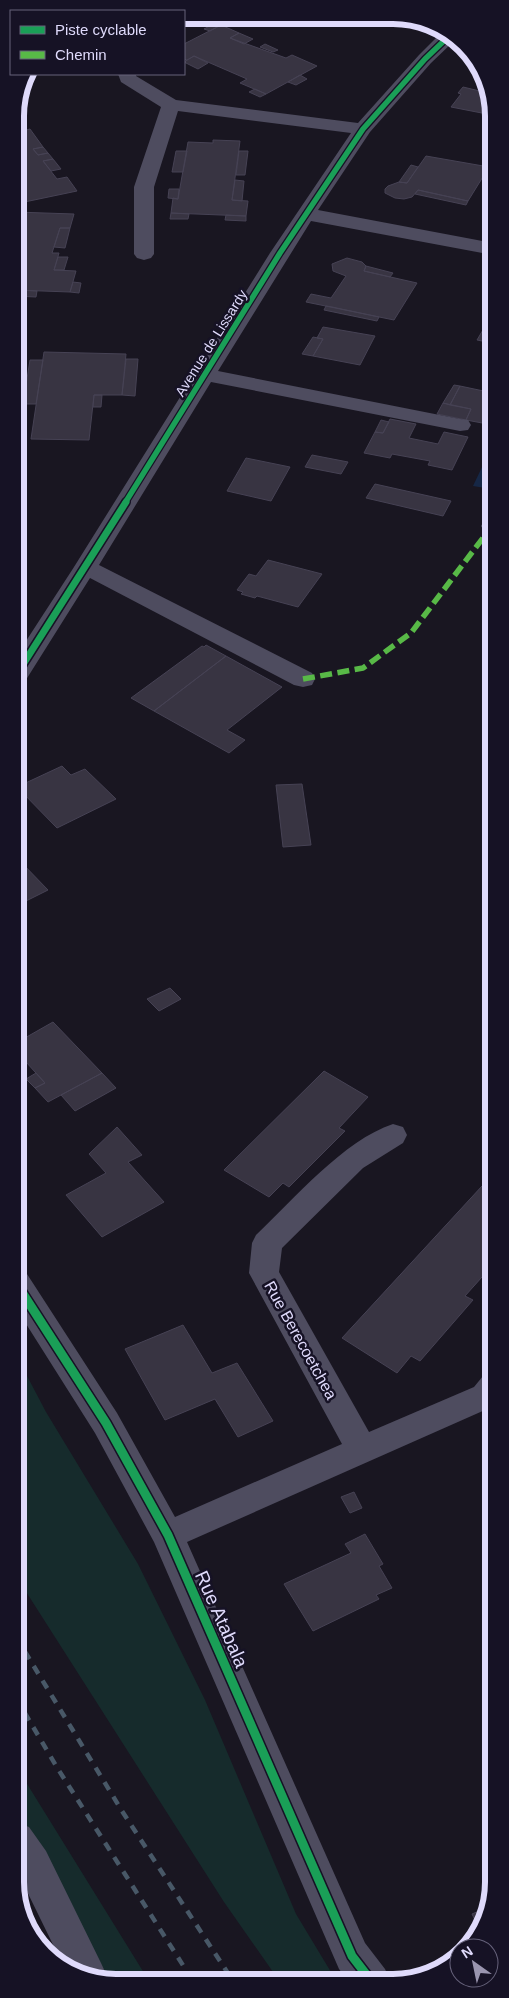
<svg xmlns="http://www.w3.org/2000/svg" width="509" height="1998" font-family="Arial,sans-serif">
	<rect width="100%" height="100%" fill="#191621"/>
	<!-- green -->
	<path fill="#162b2c" d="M 16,1355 L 46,1412 L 138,1564 L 205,1700 L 296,1914 L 337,1982 L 280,1982 L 224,1902 L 16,1576 Z
		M 16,1766 L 149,1981 L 96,1981 L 33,1863 L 16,1839 Z"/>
	<!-- water -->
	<path fill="#162746" d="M 483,465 L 493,467 L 493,486 L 491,489 L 473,486 Z"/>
	<!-- building -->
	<path fill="#383442" stroke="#464254" d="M 215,23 L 221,25 L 210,31 L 204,29 Z
		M 221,25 L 239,33 L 230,38 L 286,58 L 292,55 L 317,66 L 266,94 L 240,83 L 247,79 L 194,56 L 187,60 L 184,59 L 184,44 Z
		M 239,33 L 253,39 L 244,44 L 230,38 Z
		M 265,44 L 278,50 L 273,52 L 260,47 Z
		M 194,56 L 208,63 L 198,69 L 184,62 Z
		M 300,75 L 307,79 L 296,85 L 288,82 Z
		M 463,87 L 488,93 L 490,95 L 487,99 L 492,100 L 493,103 L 492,115 L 451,107 L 461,94 L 458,93 Z
		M 255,89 L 266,94 L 260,97 L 249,92 Z
		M 30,129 L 43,147 L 33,149 L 38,155 L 48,153 L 53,159 L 43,161 L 57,179 L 67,177 L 77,191 L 15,204 L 15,133 Z
		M 213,140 L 240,141 L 232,200 L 248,201 L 246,216 L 171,213 L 173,198 L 178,199 L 188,142 L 213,143 Z
		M 43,147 L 48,153 L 38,155 L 33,149 Z
		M 176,151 L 187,151 L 183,172 L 172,172 Z
		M 239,151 L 248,151 L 245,175 L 236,175 Z
		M 426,156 L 489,167 L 468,201 L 418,190 L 412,197 L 404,199 L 395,198 L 385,193 L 385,189 L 388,186 L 399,182 L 407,183 Z
		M 53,159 L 61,169 L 51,171 L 43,161 Z
		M 411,165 L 418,167 L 407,183 L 399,182 Z
		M 235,180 L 244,181 L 242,201 L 232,200 Z
		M 169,189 L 179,189 L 178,199 L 168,198 Z
		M 418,190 L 468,201 L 466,205 L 415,194 Z
		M 15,212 L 74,214 L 70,228 L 60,228 L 52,253 L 59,253 L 54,270 L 76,271 L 70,292 L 15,290 Z
		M 171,213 L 189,214 L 188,219 L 170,219 Z
		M 226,215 L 246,216 L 246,221 L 225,220 Z
		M 60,228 L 70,228 L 65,248 L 54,247 Z
		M 58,257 L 68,257 L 64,270 L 54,270 Z
		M 347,258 L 362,262 L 366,266 L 364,271 L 417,283 L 394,320 L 306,302 L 311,294 L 331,298 L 346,276 L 333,271 L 332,264 Z
		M 366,266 L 393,273 L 390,277 L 364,271 Z
		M 73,282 L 81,283 L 79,293 L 70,292 Z
		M 15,290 L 37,291 L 36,297 L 15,296 Z
		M 326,306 L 332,307 L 379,317 L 377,321 L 324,310 Z
		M 493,313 L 493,357 L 485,356 L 492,343 L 477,340 Z
		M 323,327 L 375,336 L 360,365 L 313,356 L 323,339 L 317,338 Z
		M 313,337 L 323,339 L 313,356 L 302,354 Z
		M 44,352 L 126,354 L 122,395 L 94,395 L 89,440 L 31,439 Z
		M 126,359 L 138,359 L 135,396 L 122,395 Z
		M 30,360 L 43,360 L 36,404 L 23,404 Z
		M 454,385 L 460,386 L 450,405 L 443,403 Z
		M 460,386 L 493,393 L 493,425 L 466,420 L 471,409 L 450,405 Z
		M 94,395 L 102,395 L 101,407 L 93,407 Z
		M 443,403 L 471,409 L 466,420 L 437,414 Z
		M 390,419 L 416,424 L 409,438 L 438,444 L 444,432 L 468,437 L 452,470 L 428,465 L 430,461 L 392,454 L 390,458 L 364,453 L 375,432 L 383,433 Z
		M 381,420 L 389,422 L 383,433 L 375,432 Z
		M 312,455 L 348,462 L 341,474 L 305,467 Z
		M 246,458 L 290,467 L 271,501 L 227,491 Z
		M 375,484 L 451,501 L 443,516 L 366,498 Z
		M 268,560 L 322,574 L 298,607 L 257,596 L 255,598 L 241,594 L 243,592 L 237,590 L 249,574 L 256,576 Z
		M 206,645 L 226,656 L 154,711 L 131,698 L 202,646 L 204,647 Z
		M 226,656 L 282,687 L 227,730 L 245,740 L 229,753 L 154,711 Z
		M 62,766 L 71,775 L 85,769 L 116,799 L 57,828 L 17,787 Z
		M 302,784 L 311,845 L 283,847 L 276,785 Z
		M 18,859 L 48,890 L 16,906 L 15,860 Z
		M 170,988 L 181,999 L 159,1011 L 147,999 Z
		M 53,1022 L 102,1073 L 48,1102 L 35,1088 L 45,1083 L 16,1051 L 16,1043 Z
		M 324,1071 L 368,1097 L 339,1128 L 345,1131 L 289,1187 L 283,1183 L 269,1197 L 224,1170 Z
		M 36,1073 L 45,1083 L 35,1088 L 26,1079 Z
		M 102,1073 L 116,1088 L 75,1111 L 61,1095 Z
		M 117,1127 L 142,1155 L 128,1162 L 164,1202 L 102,1237 L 66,1195 L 106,1173 L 89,1154 Z
		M 494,1173 L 494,1276 L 489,1281 L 482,1277 L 465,1296 L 473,1300 L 420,1361 L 411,1356 L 397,1373 L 342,1338 Z
		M 183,1325 L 212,1373 L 237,1363 L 273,1421 L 238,1437 L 215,1399 L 165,1420 L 125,1349 Z
		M 354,1492 L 362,1508 L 350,1513 L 341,1497 Z
		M 365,1534 L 383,1564 L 379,1566 L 392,1588 L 376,1595 L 379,1599 L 313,1631 L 284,1584 L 351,1553 L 345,1544 Z
		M 486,1908 L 478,1926 L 472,1914 Z"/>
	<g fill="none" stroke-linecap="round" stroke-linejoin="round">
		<!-- street -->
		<path fill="#4e4c5f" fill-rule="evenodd" d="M 441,33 L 454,41 L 431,63 L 370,132 L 318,210 L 493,243 L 493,255 L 311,221 L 218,371 L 460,419 L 468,420 L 471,425 L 468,430 L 460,431 L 211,382 L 99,565 L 312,673 L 315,679 L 312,685 L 303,687 L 294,685 L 90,578 L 24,683 L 15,685 L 15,658 L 74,567 L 270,253 L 351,133 L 178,111 L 154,187 L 154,254 L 151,258 L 144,260 L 137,258 L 134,254 L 134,187 L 161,107 L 121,82 L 118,74 L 136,74 L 136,76 L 176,100 L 358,123 L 419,55 Z
			M 493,517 L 493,533 L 484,531 L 481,526 L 485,519 Z
			M 393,1124 L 403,1127 L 407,1135 L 403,1143 L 363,1168 L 282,1248 L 279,1272 L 369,1432 L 474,1387 L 483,1376 L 494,1372 L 494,1406 L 187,1542 L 365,1943 L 385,1969 L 391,1982 L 349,1982 L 339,1969 L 154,1542 L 95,1433 L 16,1308 L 16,1271 L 27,1274 L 117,1413 L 175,1517 L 342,1444 L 249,1273 L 252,1243 L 256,1235 C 294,1199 344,1140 393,1124 Z
			M 16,1822 L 29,1827 L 46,1851 L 101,1963 L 107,1976 L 105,1981 L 96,1981 L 62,1963 L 16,1869 Z"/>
		<!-- rail -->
		<path stroke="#485867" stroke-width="4.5" stroke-dasharray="9 8" stroke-linecap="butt" d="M 16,1637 L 122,1811 L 233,1981
			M 16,1698 L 58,1769 L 193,1981"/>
		<!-- quiet -->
		<path stroke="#58b947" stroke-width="5.5" stroke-dasharray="12 5.5" stroke-linecap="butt" d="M 303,679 L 363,668 L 411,633 L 492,526"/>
		<!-- cycleway-far2 casing -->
		<g stroke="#161225" stroke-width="8">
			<path id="cycleway-far2" d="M 125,503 L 280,253 L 363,129 L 425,59 L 448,37"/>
		</g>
		<!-- cycleway-far1 casing -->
		<g stroke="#161225" stroke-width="10">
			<path id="cycleway-far1" d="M 15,677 L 126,502"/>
		</g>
		<!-- cycleway casing -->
		<g stroke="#161225" stroke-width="12">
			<path id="cycleway" d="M 16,1283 L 106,1423 L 168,1535 L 352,1956 L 372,1982"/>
		</g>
		<!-- cycleway-far2 -->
		<use href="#cycleway-far2" stroke="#1a9f57" stroke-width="5.5"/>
		<!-- cycleway-far1 -->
		<use href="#cycleway-far1" stroke="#1a9f57" stroke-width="7"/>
		<!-- cycleway -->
		<use href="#cycleway" stroke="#1a9f57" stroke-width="9"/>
	</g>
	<g text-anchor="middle" stroke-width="5" stroke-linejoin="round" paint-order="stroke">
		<!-- far-street labels -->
		<g font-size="14" fill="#dfdafb" stroke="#161225">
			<text transform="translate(211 343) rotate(-58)" y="5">Avenue de Lissardy</text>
		</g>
		<!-- street labels -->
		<g font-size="16" fill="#dfdafb" stroke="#161225">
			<text transform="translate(301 1340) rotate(61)" y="6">Rue Berecoetchea</text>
		</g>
		<!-- near-street labels -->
		<g font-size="19" fill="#dfdafb" stroke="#161225">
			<text transform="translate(222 1619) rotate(66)" y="7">Rue Atabala</text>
		</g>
	</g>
	<!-- crop -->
	<path d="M0 0H509V1998H0ZM116 24H393A92 92 0 0 1 485 116V1882A92 92 0 0 1 393 1974H116A92 92 0 0 1 24 1882V116A92 92 0 0 1 116 24Z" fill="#161225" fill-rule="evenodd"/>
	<path fill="none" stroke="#dfdafb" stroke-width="6" d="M116 24H393A92 92 0 0 1 485 116V1882A92 92 0 0 1 393 1974H116A92 92 0 0 1 24 1882V116A92 92 0 0 1 116 24Z"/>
	<!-- legend -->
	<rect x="10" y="10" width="175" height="65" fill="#161225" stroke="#66627b"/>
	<rect x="20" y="26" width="25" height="8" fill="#1a9f57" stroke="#66627b"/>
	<text x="55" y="35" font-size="15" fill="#dfdafb">Piste cyclable</text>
	<rect x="20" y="51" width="25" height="8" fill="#58b947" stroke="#66627b"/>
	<text x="55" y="60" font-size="15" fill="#dfdafb">Chemin</text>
	<!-- north arrow -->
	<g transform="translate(474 1963) rotate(327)"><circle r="24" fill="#161225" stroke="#66627b"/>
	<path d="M0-4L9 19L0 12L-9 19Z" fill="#9a95af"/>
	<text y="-8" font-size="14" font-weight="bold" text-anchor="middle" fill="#dfdafb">N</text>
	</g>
</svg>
